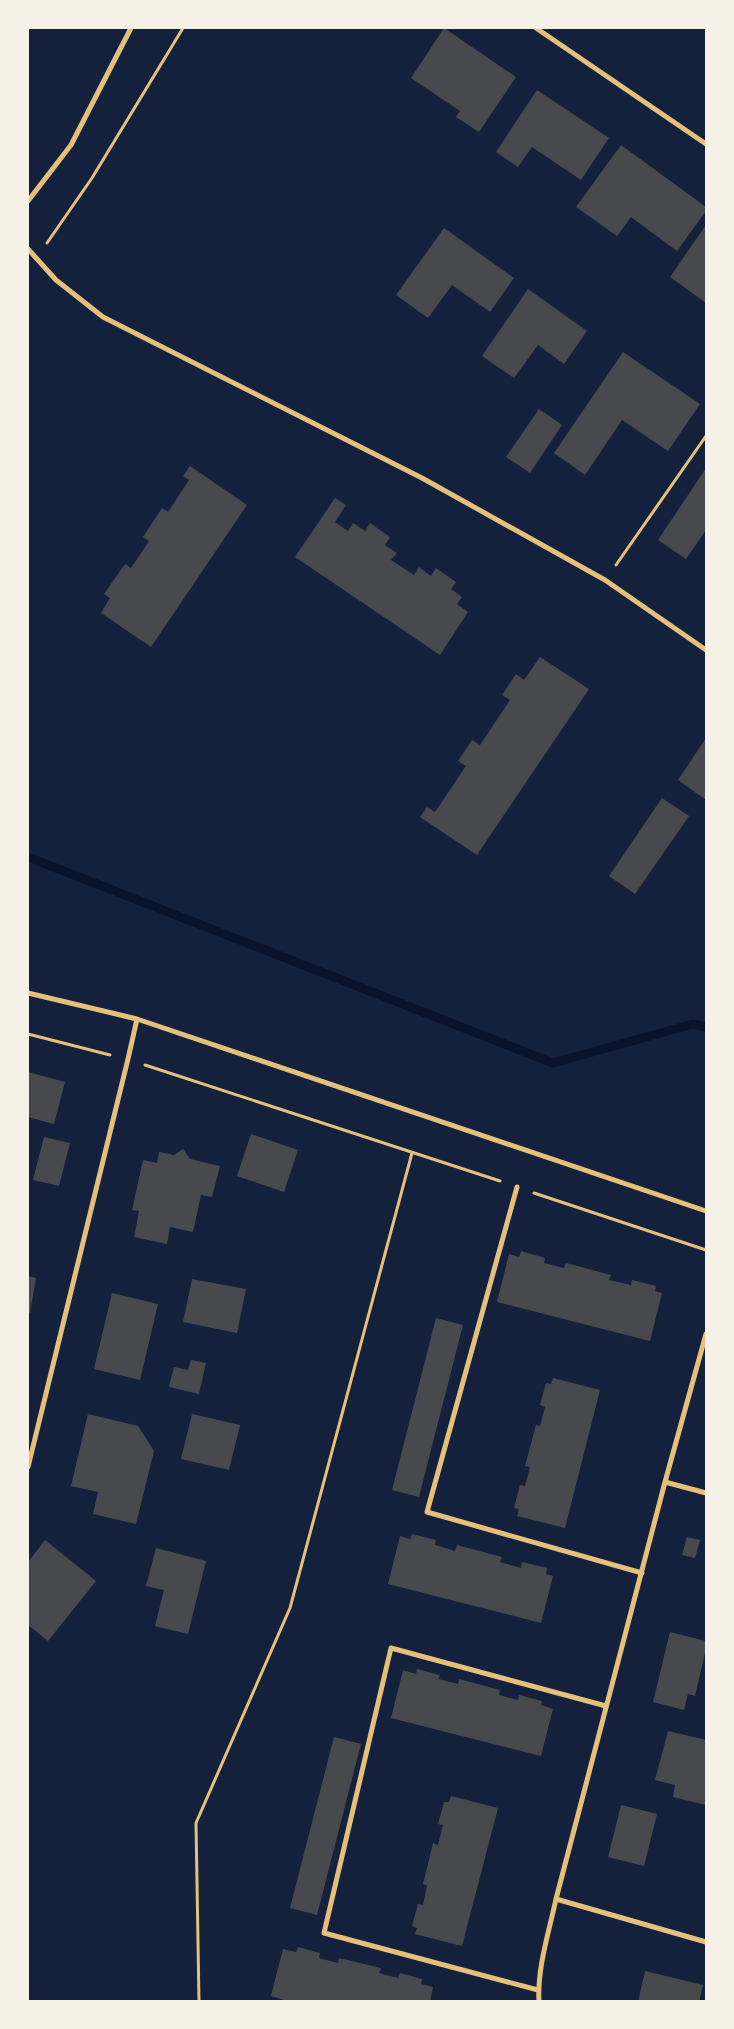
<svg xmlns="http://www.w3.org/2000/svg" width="734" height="2029" font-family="'Archivo Narrow',sans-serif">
	<rect width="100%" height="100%" fill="#14213d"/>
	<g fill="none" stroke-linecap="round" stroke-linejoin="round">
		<!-- stream -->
		<path stroke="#0b132b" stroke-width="9" d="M 28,857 L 553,1063 L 693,1024 L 706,1027"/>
	</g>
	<!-- building -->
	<path fill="#48494c" d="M 444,28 L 516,77 L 479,132 L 456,117 L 460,111 L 411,78 Z
		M 537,90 L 609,138 L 581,180 L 532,147 L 518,167 L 496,152 Z
		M 621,145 L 706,207 L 706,211 L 677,251 L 631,217 L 617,236 L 576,207 Z
		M 706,225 L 706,303 L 670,277 Z
		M 444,228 L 514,278 L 490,312 L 452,285 L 428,318 L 396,295 Z
		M 528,289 L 587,331 L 564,364 L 538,345 L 514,378 L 482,356 Z
		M 623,352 L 700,404 L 668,451 L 622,420 L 585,475 L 554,453 Z
		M 539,409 L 562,425 L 530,473 L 506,457 Z
		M 190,466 L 247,505 L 151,647 L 101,613 L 110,598 L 104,594 L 125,564 L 131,568 L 149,541 L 143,537 L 162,508 L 168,512 L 189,480 L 183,476 Z
		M 706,468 L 706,530 L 686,559 L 658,540 Z
		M 335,498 L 346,505 L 335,522 L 348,531 L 353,523 L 365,531 L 370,523 L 390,537 L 385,545 L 397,553 L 391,560 L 414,575 L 419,567 L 431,576 L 436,568 L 456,582 L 451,589 L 462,597 L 457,604 L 468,612 L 440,655 L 295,557 Z
		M 540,657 L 589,689 L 477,855 L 420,817 L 427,807 L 435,812 L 466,766 L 458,761 L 472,740 L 480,745 L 510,700 L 502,695 L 516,674 L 524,680 Z
		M 706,738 L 706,800 L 678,780 Z
		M 662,798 L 689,816 L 635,894 L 609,876 Z
		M 28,1072 L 65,1082 L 54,1124 L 28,1117 Z
		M 251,1134 L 298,1150 L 284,1192 L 237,1176 Z
		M 44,1137 L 70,1143 L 59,1186 L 33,1180 Z
		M 183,1149 L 190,1159 L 220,1166 L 212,1197 L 201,1195 L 193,1232 L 170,1227 L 167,1244 L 134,1237 L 139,1211 L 132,1210 L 143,1160 L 157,1163 L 159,1152 L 174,1155 Z
		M 521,1251 L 545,1258 L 544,1263 L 564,1268 L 566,1263 L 611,1275 L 609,1280 L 631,1285 L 632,1280 L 656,1286 L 655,1291 L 662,1293 L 650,1341 L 497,1302 L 509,1254 L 519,1257 Z
		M 28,1276 L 36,1278 L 30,1313 L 28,1312 Z
		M 192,1279 L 246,1289 L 237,1333 L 183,1322 Z
		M 112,1293 L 158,1304 L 140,1380 L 94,1369 Z
		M 436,1318 L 463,1325 L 419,1497 L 392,1490 Z
		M 191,1360 L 206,1363 L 199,1394 L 169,1387 L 174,1367 L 188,1370 Z
		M 553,1378 L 600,1390 L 565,1528 L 517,1516 L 519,1509 L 514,1508 L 520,1485 L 525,1486 L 530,1467 L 525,1466 L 536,1425 L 540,1426 L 545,1407 L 540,1405 L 546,1383 L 551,1384 Z
		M 88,1414 L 138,1426 L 154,1451 L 136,1524 L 93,1514 L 98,1492 L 71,1486 Z
		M 192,1414 L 240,1425 L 229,1470 L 181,1459 Z
		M 412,1534 L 436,1540 L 435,1545 L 455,1551 L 457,1545 L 502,1557 L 500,1562 L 521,1568 L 522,1562 L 547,1568 L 546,1574 L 553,1576 L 541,1623 L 388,1584 L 400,1536 L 410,1539 Z
		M 687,1537 L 700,1540 L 695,1558 L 682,1555 Z
		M 45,1540 L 96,1581 L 48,1641 L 28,1625 L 28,1562 Z
		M 156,1548 L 206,1561 L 188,1634 L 155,1626 L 164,1590 L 146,1586 Z
		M 670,1632 L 706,1641 L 706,1649 L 695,1696 L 688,1694 L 684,1710 L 653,1702 Z
		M 417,1669 L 440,1675 L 438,1679 L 458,1684 L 459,1679 L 500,1690 L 499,1695 L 518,1700 L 519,1695 L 542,1701 L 541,1705 L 553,1709 L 541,1756 L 391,1718 L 403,1670 L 416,1674 Z
		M 668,1731 L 706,1740 L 706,1805 L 673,1797 L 675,1785 L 655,1780 Z
		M 334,1737 L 361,1744 L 317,1915 L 290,1908 Z
		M 451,1796 L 498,1808 L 462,1946 L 415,1934 L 417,1928 L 412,1926 L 418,1904 L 423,1905 L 427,1886 L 423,1884 L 433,1843 L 438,1845 L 443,1825 L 438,1824 L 444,1802 L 449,1802 Z
		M 621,1805 L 657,1814 L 644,1866 L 608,1857 Z
		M 298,1947 L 320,1953 L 319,1958 L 338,1963 L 339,1958 L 381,1968 L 379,1973 L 398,1978 L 400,1973 L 422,1979 L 421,1984 L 433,1987 L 430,2002 L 291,2002 L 271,1996 L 283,1949 L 296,1952 Z
		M 645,1971 L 703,1985 L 699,2002 L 638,2002 Z"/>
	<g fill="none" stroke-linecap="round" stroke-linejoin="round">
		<!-- path -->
		<path stroke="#e5c07b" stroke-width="3" d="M 47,243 L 92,178 L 183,28
			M 616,565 L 706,436
			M 28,1034 L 110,1055
			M 145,1065 L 500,1181
			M 534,1193 L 706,1250
			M 199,2002 L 196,1823 L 290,1608 L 412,1153"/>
		<!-- minor -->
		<path stroke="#e5c07b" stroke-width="5" d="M 536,28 L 706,144
			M 28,201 L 71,145 L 131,28
			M 28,249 L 56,280 L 103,317 L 422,478 L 605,580 L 706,650
			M 28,993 L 137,1019 L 706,1211
			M 517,1187 L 427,1512 L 642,1573
			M 28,1467 L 128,1059 L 137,1019
			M 665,1482 L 706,1493
			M 556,1899 L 706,1942
			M 538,1990 L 324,1933 L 391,1648 L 606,1706
			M 539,2002 C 537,1968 549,1932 556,1899 L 665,1482 L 706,1334"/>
	</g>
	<!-- border -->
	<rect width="734" height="2029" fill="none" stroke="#f6f1e7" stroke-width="58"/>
</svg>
